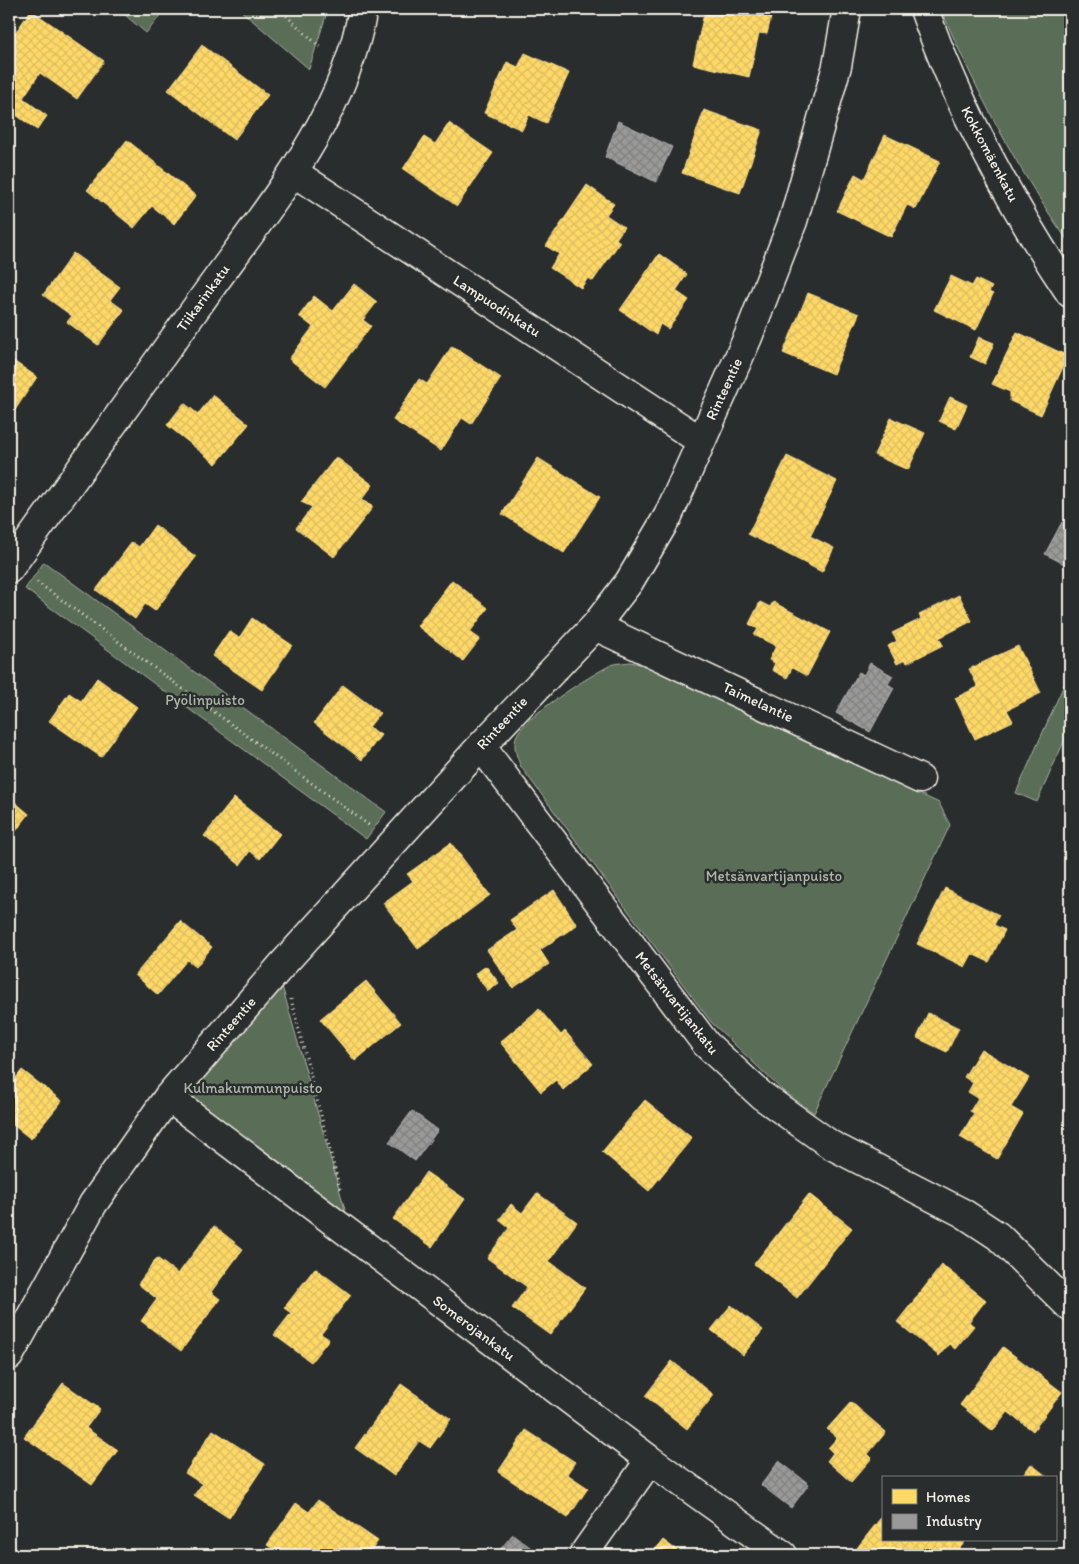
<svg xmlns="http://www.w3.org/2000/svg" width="1079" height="1564" font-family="Itim,sans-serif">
	<defs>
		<pattern id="homes-cross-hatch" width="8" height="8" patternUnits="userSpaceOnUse" patternTransform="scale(1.25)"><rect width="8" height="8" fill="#ffd966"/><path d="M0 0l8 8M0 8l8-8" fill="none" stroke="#dbbc60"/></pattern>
		<pattern id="industry-cross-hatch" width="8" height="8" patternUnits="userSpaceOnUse" patternTransform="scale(1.25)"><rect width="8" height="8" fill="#999"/><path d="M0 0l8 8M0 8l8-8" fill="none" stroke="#818180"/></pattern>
	</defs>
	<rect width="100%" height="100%" fill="#2a2d2e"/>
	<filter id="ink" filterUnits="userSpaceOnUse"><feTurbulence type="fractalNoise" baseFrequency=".02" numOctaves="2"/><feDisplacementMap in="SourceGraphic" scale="10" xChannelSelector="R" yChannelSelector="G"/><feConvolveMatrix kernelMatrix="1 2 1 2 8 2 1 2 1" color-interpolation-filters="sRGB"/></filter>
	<g filter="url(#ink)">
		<!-- green -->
		<path fill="#5a6d57" stroke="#a7afa0" d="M 118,9 L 166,9 L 146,33 Z
			M 239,9 L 328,9 L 309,69 Z
			M 941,9 L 1070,9 L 1070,244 C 1018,171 976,91 941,9 Z
			M 44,562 L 386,812 L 366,839 L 25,589 Z
			M 630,662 L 650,666 L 939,803 L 950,825 L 814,1113 L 783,1091 L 711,1022 L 521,767 C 517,757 513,748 516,737 C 523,717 591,675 611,665 C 616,663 624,663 630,662 Z
			M 1070,671 L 1070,728 L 1037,802 L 1016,793 Z
			M 280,979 L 351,1231 L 205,1122 L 185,1091 Z"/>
		<!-- homes -->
		<path fill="url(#homes-cross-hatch)" stroke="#fce08d" d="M 705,9 L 773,9 L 767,34 L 759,33 L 749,77 L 693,64 Z
			M 31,10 L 104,61 L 77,99 L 40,73 L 23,98 L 47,116 L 37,130 L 9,110 L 9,42 Z
			M 202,45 L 268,95 L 234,140 L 168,90 Z
			M 525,53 L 569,73 L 546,123 L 529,115 L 522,130 L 484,113 L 507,62 L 518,67 Z
			M 704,110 L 762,130 L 740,193 L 682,173 Z
			M 449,123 L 493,153 L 457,206 L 403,169 L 424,137 L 435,144 Z
			M 885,135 L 940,161 L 916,209 L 907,205 L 891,237 L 837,211 L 855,174 L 864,179 Z
			M 127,140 L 196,196 L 174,224 L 152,206 L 134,228 L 87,190 Z
			M 587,185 L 614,204 L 606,215 L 624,227 L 616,239 L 620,242 L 593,281 L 588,278 L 581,288 L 550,268 L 559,254 L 546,246 Z
			M 73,253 L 120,287 L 110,300 L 124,310 L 98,345 L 67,322 L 72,316 L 43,295 Z
			M 659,254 L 687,274 L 676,291 L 689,300 L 668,329 L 660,324 L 656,335 L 620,310 Z
			M 951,276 L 972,286 L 976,279 L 992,287 L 989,292 L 993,294 L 976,330 L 934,310 Z
			M 354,284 L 377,302 L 363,320 L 371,326 L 325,387 L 289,359 L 313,327 L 299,316 L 314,296 L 333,311 Z
			M 808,293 L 859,314 L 833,374 L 783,353 Z
			M 1017,332 L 1068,356 L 1041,415 L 1010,401 L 1010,392 L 992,384 Z
			M 979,337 L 994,343 L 985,364 L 970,357 Z
			M 452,346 L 501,378 L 471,424 L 462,418 L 441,451 L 393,420 L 419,379 L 427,384 Z
			M 9,358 L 37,377 L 11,416 L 9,415 Z
			M 213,395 L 249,424 L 216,464 L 167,425 L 184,403 L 198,414 Z
			M 950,397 L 967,405 L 956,429 L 939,421 Z
			M 891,418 L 925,433 L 908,470 L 874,455 Z
			M 787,456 L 837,481 L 810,536 L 834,548 L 822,572 L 748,534 Z
			M 336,457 L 373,485 L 362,499 L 373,507 L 334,557 L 296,528 L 312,507 L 301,502 Z
			M 538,458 L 600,497 L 564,553 L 502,514 Z
			M 155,525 L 196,557 L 155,611 L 145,604 L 135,619 L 96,590 L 132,542 L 139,547 Z
			M 452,580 L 488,608 L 470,632 L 480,639 L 463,661 L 417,626 Z
			M 959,595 L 972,621 L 939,638 L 943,645 L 907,663 L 905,660 L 897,664 L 888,646 L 897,641 L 892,633 L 921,619 L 919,615 Z
			M 760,602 L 770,607 L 773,602 L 830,632 L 807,676 L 792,668 L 787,678 L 772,670 L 775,663 L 769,660 L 776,646 L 754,635 L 758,629 L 749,624 Z
			M 252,618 L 292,645 L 262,690 L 212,656 L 229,631 L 239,638 Z
			M 1018,646 L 1041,693 L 1007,710 L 1013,721 L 975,739 L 955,698 L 978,687 L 969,669 Z
			M 97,678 L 137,707 L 101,757 L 49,721 L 69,693 L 81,701 Z
			M 343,685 L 380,713 L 369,727 L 381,735 L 362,760 L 314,723 Z
			M 1065,792 L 1070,792 L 1070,834 Z
			M 9,797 L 29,814 L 9,840 Z
			M 234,798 L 280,834 L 260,859 L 250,851 L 240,865 L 204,836 Z
			M 451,843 L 490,895 L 418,949 L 383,903 L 413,881 L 407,874 Z
			M 945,888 L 999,915 L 994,925 L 1005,930 L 989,962 L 972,954 L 965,967 L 917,944 Z
			M 554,890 L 577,925 L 540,950 L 549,964 L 513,988 L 487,950 L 517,930 L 510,920 Z
			M 180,921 L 212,947 L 196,967 L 187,960 L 158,995 L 135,975 Z
			M 486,966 L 499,983 L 488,991 L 475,974 Z
			M 366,981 L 401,1023 L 355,1061 L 320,1019 Z
			M 539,1009 L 561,1035 L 565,1031 L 593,1064 L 563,1090 L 556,1080 L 541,1092 L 500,1042 Z
			M 928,1013 L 959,1028 L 947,1052 L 917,1038 Z
			M 981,1049 L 1029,1078 L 1011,1107 L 1023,1114 L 997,1159 L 960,1137 L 974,1113 L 970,1111 L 978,1098 L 968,1092 L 973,1083 L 964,1077 Z
			M 22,1070 L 62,1101 L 31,1139 L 9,1122 L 9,1087 Z
			M 645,1100 L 692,1138 L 649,1191 L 602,1152 Z
			M 426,1172 L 465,1199 L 432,1247 L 393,1219 Z
			M 537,1193 L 577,1222 L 549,1261 L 585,1288 L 550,1335 L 512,1308 L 527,1287 L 487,1258 L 509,1228 L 499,1220 L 511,1204 L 522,1213 Z
			M 809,1194 L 852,1228 L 797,1298 L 754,1264 Z
			M 214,1226 L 243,1249 L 211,1292 L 220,1299 L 181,1351 L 141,1321 L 157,1299 L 138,1284 L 157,1258 L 178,1274 Z
			M 942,1265 L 986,1300 L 969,1322 L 974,1326 L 955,1349 L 949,1344 L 939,1356 L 897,1322 Z
			M 315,1268 L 351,1295 L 321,1334 L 329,1339 L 311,1362 L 274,1335 L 291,1313 L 284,1308 Z
			M 731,1305 L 763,1330 L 743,1355 L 711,1330 Z
			M 1003,1347 L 1062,1392 L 1033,1431 L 1008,1412 L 993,1431 L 960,1405 Z
			M 672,1361 L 714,1395 L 687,1429 L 645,1396 Z
			M 63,1383 L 100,1409 L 86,1428 L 118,1450 L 92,1485 L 24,1437 Z
			M 401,1384 L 451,1419 L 430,1448 L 419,1441 L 394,1476 L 355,1448 Z
			M 851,1402 L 886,1432 L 868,1454 L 872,1458 L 851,1482 L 827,1461 L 833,1453 L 828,1448 L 837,1438 L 827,1429 Z
			M 213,1430 L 265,1464 L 229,1518 L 194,1495 L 202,1484 L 185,1473 Z
			M 526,1430 L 575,1462 L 567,1474 L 588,1488 L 568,1518 L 498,1472 Z
			M 1031,1464 L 1049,1478 L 1021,1478 Z
			M 318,1500 L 378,1541 L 368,1555 L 283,1555 L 267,1545 L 296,1503 L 309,1512 Z
			M 883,1515 L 883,1540 L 962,1540 L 965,1542 L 954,1555 L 867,1555 L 857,1548 Z
			M 663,1540 L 683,1555 L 651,1555 Z
			M 1066,1550 L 1070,1555 L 1061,1555 Z"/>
		<!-- industry -->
		<path fill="url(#industry-cross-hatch)" stroke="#b4b3b1" d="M 618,121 L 672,147 L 656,182 L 605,157 Z
			M 1062,522 L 1070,527 L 1070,567 L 1045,554 Z
			M 870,663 L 893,676 L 888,684 L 894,688 L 870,732 L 836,713 L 859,672 L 864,675 Z
			M 412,1111 L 438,1130 L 415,1161 L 389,1142 Z
			M 779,1461 L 809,1484 L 791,1508 L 761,1485 Z
			M 513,1534 L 540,1555 L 502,1555 L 498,1552 Z"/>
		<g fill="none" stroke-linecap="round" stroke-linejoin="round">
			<!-- minor casing -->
			<g stroke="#f4f1e8" stroke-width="31">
				<path id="minor" d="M 924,9 C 958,106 1012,207 1070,293
					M 293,172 L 701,441
					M 9,569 C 73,479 137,390 201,301 C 265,211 344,120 363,9
					M 595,626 L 920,779
					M 481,746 L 706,1044 L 761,1095 L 831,1145 L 963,1213 L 998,1236 L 1070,1307
					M 168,1097 L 650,1460 L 783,1555
					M 9,1356 L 93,1204 L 168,1097 L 282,965 L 481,746 L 595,626 L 629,582 L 668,516 L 748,337 L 793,221 L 837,66 L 847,9
					M 583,1555 L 650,1460"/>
			</g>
			<!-- path -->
			<path stroke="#f4f1e8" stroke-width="3" stroke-dasharray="1 4" stroke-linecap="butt" d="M 279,9 L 321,48
				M 37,582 L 370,826
				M 291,999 L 340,1189"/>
			<!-- minor -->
			<use href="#minor" stroke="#2a2d2e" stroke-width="28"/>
		</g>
	</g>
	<g text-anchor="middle" stroke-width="5" stroke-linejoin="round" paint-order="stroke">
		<!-- street labels -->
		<g font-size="15" fill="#f4f1e8" stroke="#2a2d2e">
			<text transform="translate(990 154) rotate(62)" y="5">Kokkomäenkatu</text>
			<text transform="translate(203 298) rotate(-54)" y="5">Tiikarinkatu</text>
			<text transform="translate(497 306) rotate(33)" y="5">Lampuodinkatu</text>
			<text transform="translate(724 389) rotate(-65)" y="5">Rinteentie</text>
			<text transform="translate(758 702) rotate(25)" y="5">Taimelantie</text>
			<text transform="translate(502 723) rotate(-47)" y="5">Rinteentie</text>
			<text transform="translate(677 1003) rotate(52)" y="5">Metsänvartijankatu</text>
			<text transform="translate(231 1024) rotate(-49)" y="5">Rinteentie</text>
			<text transform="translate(474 1328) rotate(37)" y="5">Somerojankatu</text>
		</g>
		<!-- park labels -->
		<g font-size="15" fill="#afb6a7" stroke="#2a2d2e">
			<text x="205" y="705">Pyölinpuisto</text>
			<text x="774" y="881">Metsänvartijanpuisto</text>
			<text x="253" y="1093">Kulmakummunpuisto</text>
		</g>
	</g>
	<!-- margin -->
	<rect width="1079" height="1564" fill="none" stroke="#2a2d2e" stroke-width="30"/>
	<rect x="15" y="15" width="1049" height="1534" fill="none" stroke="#f4f1e8" stroke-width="2" filter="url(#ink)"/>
	<!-- legend -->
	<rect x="882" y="1476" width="175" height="65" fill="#2a2d2e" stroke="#7b7b78"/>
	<rect x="892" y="1489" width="25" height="15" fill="#ffd966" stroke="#7b7b78"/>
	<text x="926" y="1502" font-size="15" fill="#f4f1e8">Homes</text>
	<rect x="892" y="1514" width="25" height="15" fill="#999999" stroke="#7b7b78"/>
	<text x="926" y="1526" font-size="15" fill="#f4f1e8">Industry</text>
</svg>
